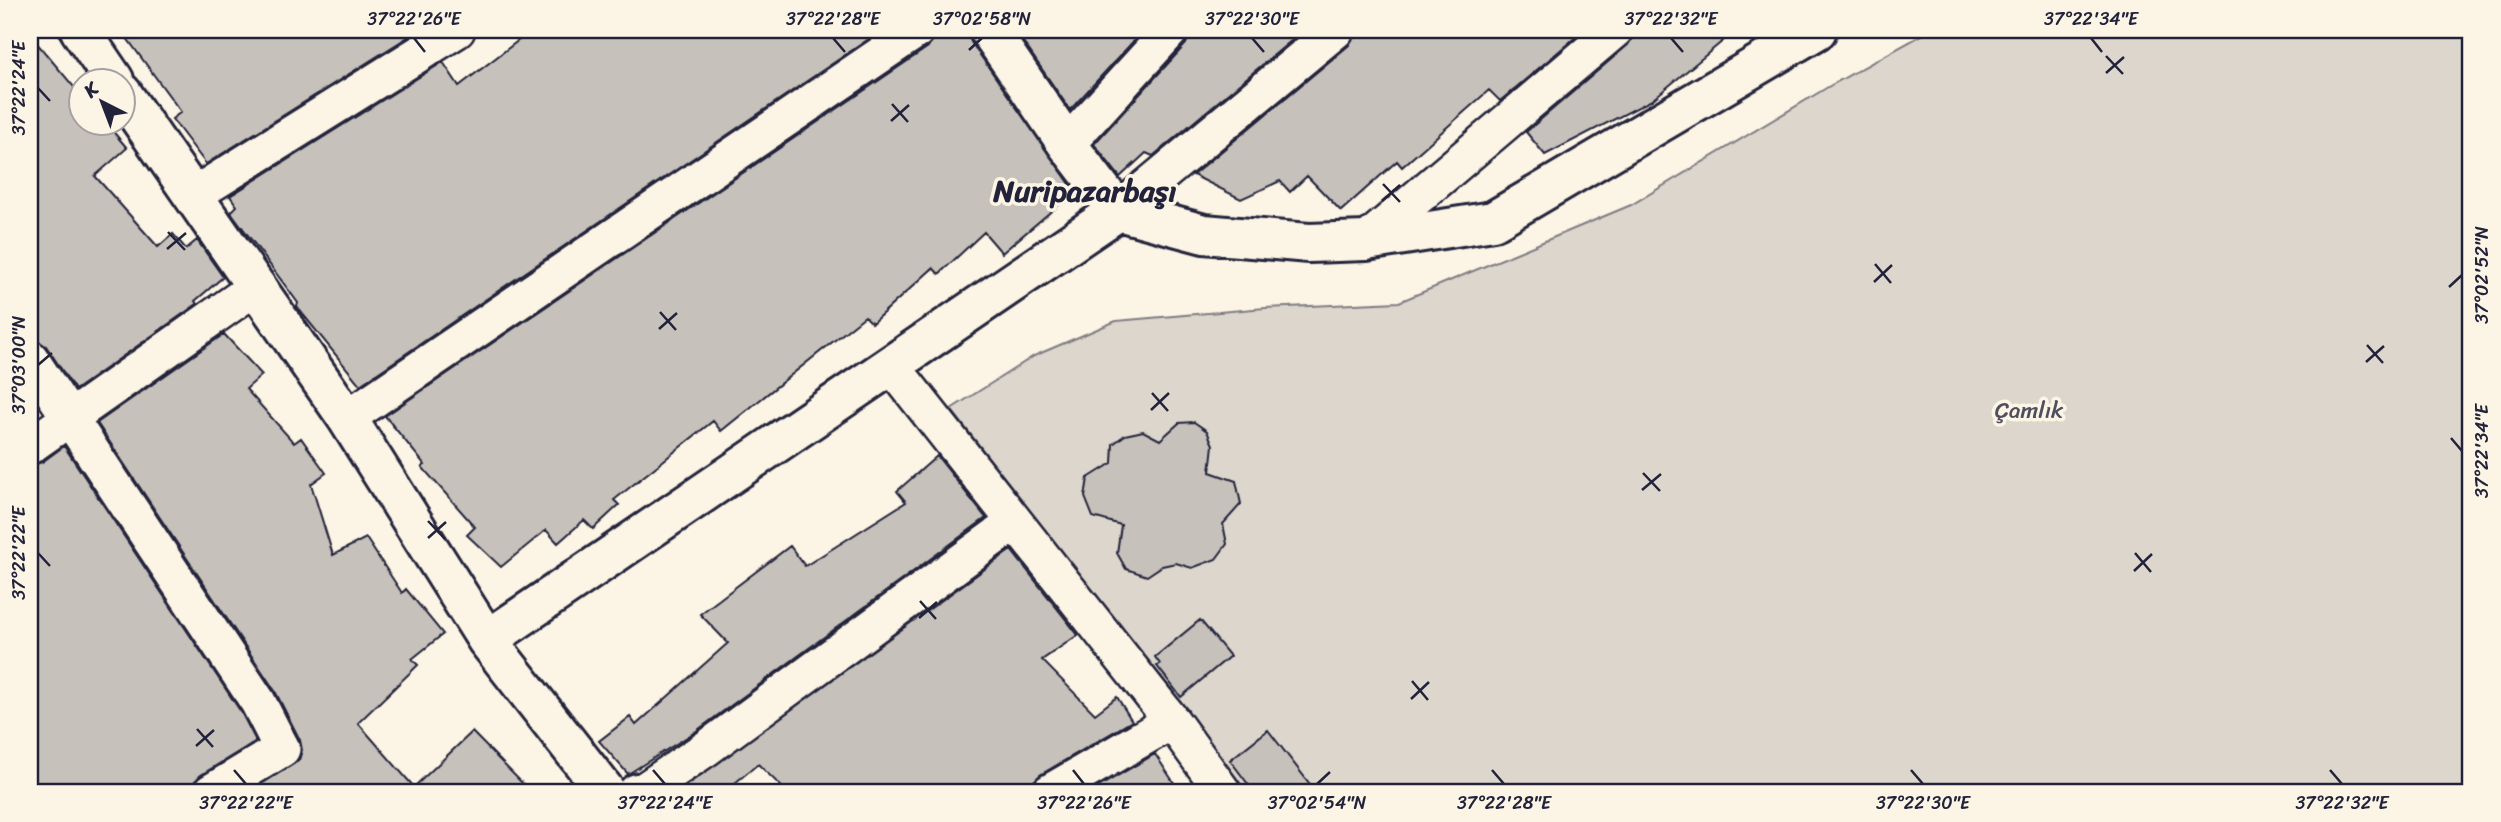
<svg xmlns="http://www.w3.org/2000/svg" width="2501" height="822" font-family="Sriracha,sans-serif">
	<rect width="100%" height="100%" fill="#fcf5e5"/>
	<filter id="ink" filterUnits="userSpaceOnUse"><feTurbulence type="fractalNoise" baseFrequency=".0143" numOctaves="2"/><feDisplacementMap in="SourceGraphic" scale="14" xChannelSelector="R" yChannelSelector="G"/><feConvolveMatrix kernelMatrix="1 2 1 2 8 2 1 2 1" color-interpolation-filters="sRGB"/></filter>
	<g filter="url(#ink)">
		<!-- green -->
		<path fill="#dcd6cc" stroke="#7f7c84" stroke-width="2" d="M 1931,30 L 2471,30 L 2471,792 L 1247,792 L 951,409 L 1034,356 L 1116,321 L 1265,308 L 1399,302 L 1631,205 L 1833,84 Z"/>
		<!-- building -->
		<path fill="#c6c1bb" stroke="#22223b" stroke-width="2" d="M 121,30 L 419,30 L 206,164 L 172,119 L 181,112 Z
			M 532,30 L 882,30 L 360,385 L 297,307 L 298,303 L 231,212 L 237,206 L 230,196 L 443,62 L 459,86 Z
			M 937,30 L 967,30 L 971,42 L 1075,191 L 1002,253 L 984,232 L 939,274 L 933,268 L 872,323 L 865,316 L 721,431 L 713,421 L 614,500 L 619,505 L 593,529 L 584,520 L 558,543 L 546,530 L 501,567 L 467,535 L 475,527 L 422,467 L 425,465 L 385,416 L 928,47 Z
			M 1015,30 L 1136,30 L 1140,34 L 1070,110 Z
			M 1191,30 L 1293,30 L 1298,35 L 1153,156 L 1146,153 L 1120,177 L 1094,144 L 1186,44 Z
			M 1356,30 L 1584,30 L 1500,101 L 1489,90 L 1402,167 L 1397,161 L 1341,211 L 1307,176 L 1290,192 L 1280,181 L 1241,199 L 1193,175 L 1349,45 Z
			M 1635,30 L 1736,30 L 1652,100 L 1545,155 L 1526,132 L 1628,45 Z
			M 30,35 L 80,94 L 80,122 L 105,122 L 127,148 L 95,176 L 158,247 L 173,234 L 186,249 L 197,240 L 223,277 L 195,301 L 197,304 L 75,390 L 46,346 L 30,338 Z
			M 224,334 L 262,375 L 246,389 L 294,443 L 301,438 L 326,473 L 311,484 L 333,555 L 366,538 L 402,593 L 406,589 L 443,634 L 412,659 L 418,665 L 358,723 L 414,787 L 472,732 L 531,792 L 249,792 L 299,760 L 302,750 L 300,740 L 275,691 L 97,423 Z
			M 1194,422 L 1207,431 L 1213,445 L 1210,472 L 1236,481 L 1241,504 L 1223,524 L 1227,544 L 1216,559 L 1192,568 L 1176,563 L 1162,566 L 1147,576 L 1126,569 L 1117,553 L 1121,525 L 1093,517 L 1085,497 L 1088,478 L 1112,463 L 1113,444 L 1125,435 L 1143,431 L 1160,440 L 1179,423 Z
			M 64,446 L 241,712 L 256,741 L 201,775 L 193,783 L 191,792 L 30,792 L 30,466 L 42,462 Z
			M 937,456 L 986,518 L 695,732 L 628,774 L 599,741 L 630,717 L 636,725 L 728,643 L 700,614 L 790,546 L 805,566 L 906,502 L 897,491 Z
			M 1011,550 L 1078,635 L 1042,660 L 1095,714 L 1117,697 L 1132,721 L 1040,775 L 1032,783 L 1030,792 L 787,792 L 758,764 L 724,792 L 677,792 Z
			M 1200,620 L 1230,656 L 1181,697 L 1157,666 L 1160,664 L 1155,657 Z
			M 1268,730 L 1316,792 L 1254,792 L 1230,760 Z
			M 1155,754 L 1180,792 L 1090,792 Z"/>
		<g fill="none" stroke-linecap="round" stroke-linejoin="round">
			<!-- street casing -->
			<g stroke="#22223b" stroke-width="40">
				<path id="street" d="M 1067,144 L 1171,30
					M 192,196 L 457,30
					M 1118,211 L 1336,30
					M 1366,241 L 1615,30
					M 30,358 L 258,702 L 282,749 L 211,792
					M 892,366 L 1172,721 L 1223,792
					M 347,418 L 917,30
					M 30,446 L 257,286
					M 636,792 L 646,789 L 707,748 L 1015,522
					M 1050,792 L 1172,721"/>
			</g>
			<!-- secondary casing -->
			<g stroke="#22223b" stroke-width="44">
				<path id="secondary" d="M 80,30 L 114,80
					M 989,30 L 1067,144 L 1118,211 L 1204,234 L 1309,243 L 1366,241 L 1493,221 L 1817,30
					M 122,93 L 347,418 L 487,640 L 606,792
					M 487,640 L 1118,211"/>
			</g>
			<!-- street -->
			<use href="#street" stroke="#fcf5e5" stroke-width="35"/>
			<!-- secondary -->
			<use href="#secondary" stroke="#fcf5e5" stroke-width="38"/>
		</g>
	</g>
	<!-- ticks -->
	<path fill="none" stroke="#22223b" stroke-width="2.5" d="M 414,38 L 425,52M 833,38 L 845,52M 1252,38 L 1264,52M 1671,38 L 1683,52M 2091,38 L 2102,52M 969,50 L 982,38M 2106,56 L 2123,74M 2106,73 L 2124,57M 38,88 L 50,101M 892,104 L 908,122M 891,121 L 909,105M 1383,184 L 1400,202M 1382,201 L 1400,185M 168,232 L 185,250M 167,249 L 186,233M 1875,264 L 1891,283M 1874,282 L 1892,265M 2449,287 L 2462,275M 660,312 L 676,330M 659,329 L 677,313M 2367,345 L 2383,363M 2366,362 L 2384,346M 38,365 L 52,353M 1152,393 L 1168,411M 1151,410 L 1169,393M 2451,438 L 2462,451M 1643,473 L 1660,491M 1642,490 L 1661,474M 428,521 L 445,539M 428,538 L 446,522M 38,553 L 50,566M 2135,553 L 2151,572M 2134,571 L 2152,554M 920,601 L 936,619M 919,618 L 937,602M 1412,681 L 1428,700M 1411,699 L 1429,682M 197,729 L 213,747M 196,746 L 214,730M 234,770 L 246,784M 653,770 L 665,784M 1073,770 L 1084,784M 1492,770 L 1504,784M 1911,770 L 1923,784M 2330,770 L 2342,784M 1317,784 L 1330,772"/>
	<g text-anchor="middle" stroke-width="7" stroke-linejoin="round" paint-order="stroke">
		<!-- park labels -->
		<g font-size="23" fill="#504f5f" stroke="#fcf5e5">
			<text x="2029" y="418">Çamlık</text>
		</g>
		<!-- district labels -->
		<g font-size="30" font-weight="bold" fill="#22223b" stroke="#fcf5e5">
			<text x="1085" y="201">Nuripazarbaşı</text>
		</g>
	</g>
	<!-- margin -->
	<rect width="2501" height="822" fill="none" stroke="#fcf5e5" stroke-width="77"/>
	<!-- north arrow -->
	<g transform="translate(102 102) rotate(318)"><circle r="33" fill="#fcf5e5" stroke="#a5a1a1" stroke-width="2"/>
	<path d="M0-5L12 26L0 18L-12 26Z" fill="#22223b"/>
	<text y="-10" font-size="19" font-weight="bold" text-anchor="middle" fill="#22223b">K</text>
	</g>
	<rect x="38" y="38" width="2424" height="746" fill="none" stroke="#22223b" stroke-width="2.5"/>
	<g font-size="18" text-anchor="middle" fill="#22223b">
		<text x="414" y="25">37°22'26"E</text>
		<text x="833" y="25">37°22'28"E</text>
		<text x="982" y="25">37°02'58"N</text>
		<text x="1252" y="25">37°22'30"E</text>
		<text x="1671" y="25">37°22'32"E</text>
		<text x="2091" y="25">37°22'34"E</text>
		<text transform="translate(19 88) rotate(-90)" y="6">37°22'24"E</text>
		<text transform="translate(2482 275) rotate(-90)" y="6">37°02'52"N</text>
		<text transform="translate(19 365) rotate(-90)" y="6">37°03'00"N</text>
		<text transform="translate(2482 451) rotate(-90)" y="6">37°22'34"E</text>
		<text transform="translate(19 553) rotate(-90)" y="6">37°22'22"E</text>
		<text x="246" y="809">37°22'22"E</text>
		<text x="665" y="809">37°22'24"E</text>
		<text x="1084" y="809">37°22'26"E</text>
		<text x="1317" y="809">37°02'54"N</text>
		<text x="1504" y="809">37°22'28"E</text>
		<text x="1923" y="809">37°22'30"E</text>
		<text x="2342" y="809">37°22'32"E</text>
	</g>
</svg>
